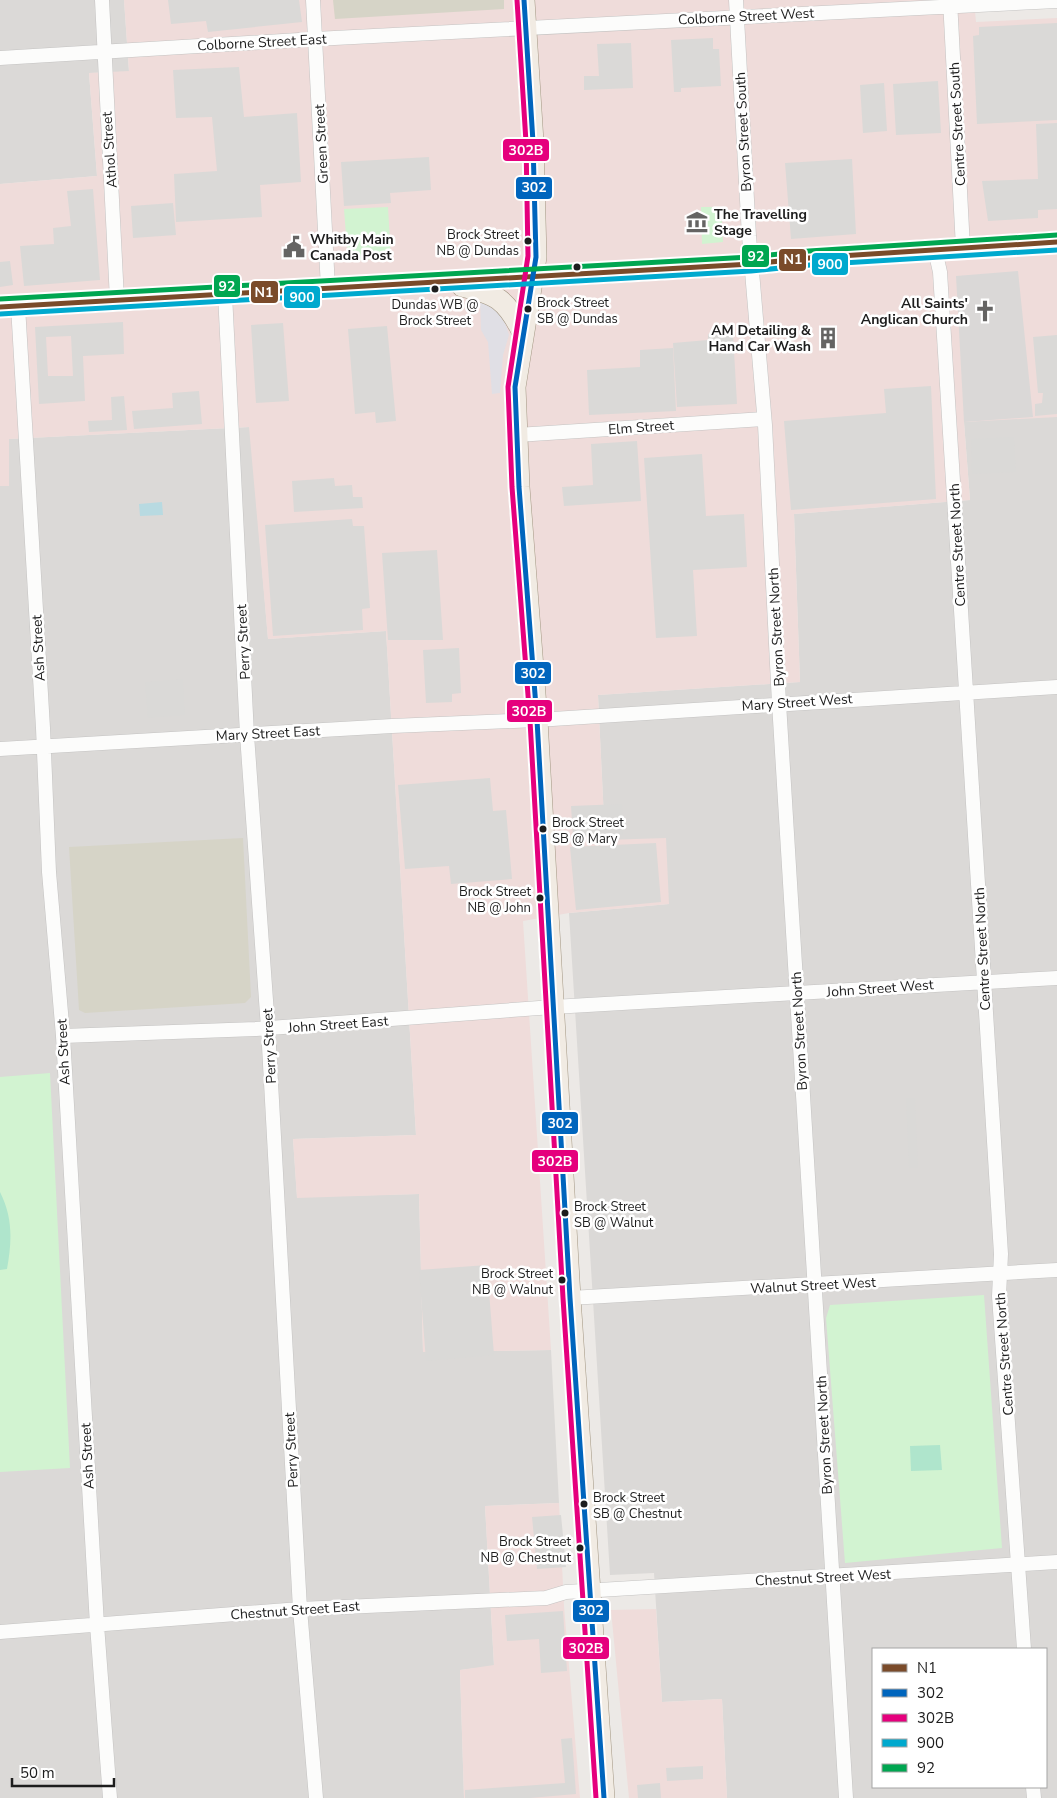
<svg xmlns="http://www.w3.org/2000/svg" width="1057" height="1798" font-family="'Nunito Sans',sans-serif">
	<rect width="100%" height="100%" fill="#ece9e6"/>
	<!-- residential -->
	<path fill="#dbd9d7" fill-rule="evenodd" d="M 0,0 L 124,0 L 129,72 L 89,73 L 97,176 L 0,184 Z
		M 1033,417 L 1057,417 L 1057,1798 L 727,1798 L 722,1699 L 662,1702 L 654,1573 L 610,1575 L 569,913 L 669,904 L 605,840 L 598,695 L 800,682 L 794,514 L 970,500 L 964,422 ZM 873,1649 L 1046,1649 L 1046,1787 L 873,1787 Z
		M 250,427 L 268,639 L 386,631 L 416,1135 L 293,1139 L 297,1197 L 419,1194 L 423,1352 L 551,1350 L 559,1503 L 485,1506 L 494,1666 L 460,1670 L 464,1798 L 0,1798 L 0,486 L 9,486 L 8,439 Z"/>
	<!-- commercial -->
	<path fill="#efdcda" d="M 124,0 L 974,0 L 976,22 L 1057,18 L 1057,417 L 964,422 L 970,500 L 794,514 L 800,682 L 598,695 L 605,840 L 666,838 L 669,904 L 569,913 L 523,921 L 551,1350 L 423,1352 L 419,1194 L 297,1198 L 293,1139 L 416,1135 L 386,631 L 268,639 L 249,427 L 9,439 L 9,486 L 0,486 L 0,184 L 97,176 L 89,73 L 129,71 Z
		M 559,1503 L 564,1606 L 580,1798 L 464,1798 L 460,1670 L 494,1665 L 485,1506 Z
		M 656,1609 L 662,1702 L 722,1699 L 727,1798 L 629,1798 L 611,1610 Z"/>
	<!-- religious -->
	<path fill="#dad8d7" d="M 1018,271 L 1033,417 L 964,422 L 956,276 Z"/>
	<!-- construction -->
	<path fill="#d6d4c7" d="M 333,0 L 504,0 L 504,9 L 335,19 Z
		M 243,838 L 251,997 L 245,1003 L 85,1013 L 79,1010 L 69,847 Z"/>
	<!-- park -->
	<path fill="#d2f3d1" d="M 388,207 L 391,258 L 348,261 L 344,209 Z
		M 701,207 L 721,207 L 723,242 L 702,244 Z
		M 50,1073 L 70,1468 L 0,1472 L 0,1077 Z
		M 984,1295 L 1002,1548 L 845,1563 L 826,1318 L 830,1305 Z"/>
	<!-- pitch -->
	<path fill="#afe5cc" d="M 0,1192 C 13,1218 12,1241 7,1269 L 0,1270 Z
		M 940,1445 L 942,1470 L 911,1471 L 910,1446 Z"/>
	<!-- parking -->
	<path fill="#dad9d7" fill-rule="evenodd" d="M 168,0 L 299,0 L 302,22 L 208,32 L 206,21 L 171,24 Z
		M 1057,23 L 1057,120 L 977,124 L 973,36 L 979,35 L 979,27 Z
		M 713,38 L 713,49 L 719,49 L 721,86 L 681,88 L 681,92 L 674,92 L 671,40 Z
		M 631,43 L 633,88 L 584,90 L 584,76 L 599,76 L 597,44 Z
		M 239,67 L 244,117 L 297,113 L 301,182 L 260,185 L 262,217 L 176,222 L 174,174 L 217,171 L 212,117 L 176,118 L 173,70 Z
		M 938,81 L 941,133 L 896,135 L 893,84 Z
		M 884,83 L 887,131 L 863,133 L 860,85 Z
		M 1057,123 L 1057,209 L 1038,210 L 1038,218 L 988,221 L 982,181 L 1038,179 L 1036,124 Z
		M 429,157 L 431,190 L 390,193 L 391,203 L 344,206 L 341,162 Z
		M 852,159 L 856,234 L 791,239 L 785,163 Z
		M 93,189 L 100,280 L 24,286 L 20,246 L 54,244 L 53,228 L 71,226 L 67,191 Z
		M 173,203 L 176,235 L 133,238 L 131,206 Z
		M 10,261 L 13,285 L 0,287 L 0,262 Z
		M 123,322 L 124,354 L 83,356 L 85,401 L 39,404 L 35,327 ZM 71,336 L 73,376 L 48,376 L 46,337 Z
		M 283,323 L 289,401 L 256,403 L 251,325 Z
		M 387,326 L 396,421 L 376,423 L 375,412 L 355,414 L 348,329 Z
		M 733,333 L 737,404 L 677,407 L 673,343 L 708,340 L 708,334 Z
		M 1057,335 L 1057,414 L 1035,416 L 1035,404 L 1042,403 L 1043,393 L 1038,393 L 1033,337 Z
		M 673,348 L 676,411 L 589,415 L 587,370 L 640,367 L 640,350 Z
		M 931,386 L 936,499 L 791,510 L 784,421 L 886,413 L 884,389 Z
		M 199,391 L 202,424 L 134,429 L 132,411 L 173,408 L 172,393 Z
		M 124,396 L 127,430 L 89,432 L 88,421 L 112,420 L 111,397 Z
		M 1014,437 L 1016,472 L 972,474 L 971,439 Z
		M 637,441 L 641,501 L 564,506 L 562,487 L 593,485 L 591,444 Z
		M 702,454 L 706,516 L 744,514 L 747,567 L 693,570 L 697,636 L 656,638 L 644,458 Z
		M 334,478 L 335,486 L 352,485 L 353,497 L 362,497 L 363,508 L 294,512 L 292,481 Z
		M 352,519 L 353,526 L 364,526 L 370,608 L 362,609 L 363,630 L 273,636 L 265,525 Z
		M 437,550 L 443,640 L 388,640 L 382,553 Z
		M 459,648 L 461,693 L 452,694 L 452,702 L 426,703 L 423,650 Z
		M 183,679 L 185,715 L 148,718 L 145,682 Z
		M 490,778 L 493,811 L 506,810 L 512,879 L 451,884 L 449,866 L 405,869 L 398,785 Z
		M 622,804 L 623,835 L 573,837 L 571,806 Z
		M 656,843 L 661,902 L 576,910 L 570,847 Z
		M 906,1098 L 915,1098 L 918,1168 L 909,1168 Z
		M 487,1265 L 494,1355 L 426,1361 L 419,1270 Z
		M 561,1515 L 566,1567 L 537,1569 L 532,1517 Z
		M 563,1611 L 567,1671 L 541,1673 L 539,1639 L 507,1641 L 505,1615 Z
		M 572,1738 L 576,1794 L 530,1798 L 465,1798 L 465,1790 L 565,1783 L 561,1739 Z
		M 703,1766 L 703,1779 L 667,1781 L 666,1768 Z
		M 660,1783 L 661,1798 L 638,1798 L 637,1785 Z"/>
	<!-- plaza -->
	<path fill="#e0dfe5" d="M 480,299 L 489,301 L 504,319 L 509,335 L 503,355 L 500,393 L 492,394 L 488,342 L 481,330 Z"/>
	<!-- water -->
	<path fill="#b8dae1" d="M 162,502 L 163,515 L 140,516 L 139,504 Z"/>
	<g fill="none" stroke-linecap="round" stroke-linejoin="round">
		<!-- minor casing -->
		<g stroke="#c4c3c2" stroke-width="15">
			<path id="minor" d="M 102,0 L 117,300
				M 313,0 L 328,288
				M 736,0 L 749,236 L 765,425 L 779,703 L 846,1798
				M 950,0 L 963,248
				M 0,58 L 315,39 L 1057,1
				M 935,250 L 940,272 L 1001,1254 L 999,1296 L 1024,1649
				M 225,294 L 247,735 L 268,1028 L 300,1609 L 316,1798
				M 18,306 L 43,728 L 49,872 L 63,1036 L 97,1625 L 110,1798
				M 517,435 L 764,419
				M 0,749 L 392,726 L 537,720 L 1057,687
				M 63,1036 L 256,1029 L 553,1007 L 1057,978
				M 570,1298 L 1057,1270
				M 0,1632 L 300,1609 L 546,1598 L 566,1592 L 1057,1562
				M 1033,1787 L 1034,1798"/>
		</g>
		<!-- primary casing -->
		<g stroke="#a29682" stroke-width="22">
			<path id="primary" d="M 524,0 L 533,142 L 536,257 L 515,387 L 519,487 L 537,720 L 570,1298 L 604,1798
				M 462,286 C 496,294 506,299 522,331
				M 0,307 L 751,264 L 809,258 L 1057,242"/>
		</g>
		<!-- minor -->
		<use href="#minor" stroke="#fcfcfb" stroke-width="14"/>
		<!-- primary -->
		<use href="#primary" stroke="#f1ebe3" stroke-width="21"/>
		<!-- bus-1 casing -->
		<g stroke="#fff" stroke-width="9">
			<path id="bus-1" d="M 0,307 L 751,264 L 809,258 L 1057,242"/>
		</g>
		<!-- bus-2 casing -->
		<g stroke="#fff" stroke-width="9">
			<path id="bus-2" d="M 524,0 L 533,142 L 536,257 L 515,387 L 519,487 L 537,720 L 570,1298 L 604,1798"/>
		</g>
		<!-- bus-3 casing -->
		<g stroke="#fff" stroke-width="9">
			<path id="bus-3" d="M 517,0 L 526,142 L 528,256 L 508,387 L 512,487 L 530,721 L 563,1298 L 596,1798"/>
		</g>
		<!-- bus-4 casing -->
		<g stroke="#fff" stroke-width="9">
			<path id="bus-4" d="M 0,314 L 751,271 L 810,265 L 1057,250"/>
		</g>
		<!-- bus-5 casing -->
		<g stroke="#fff" stroke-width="9">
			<path id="bus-5" d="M 0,299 L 750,257 L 809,251 L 1057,235"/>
		</g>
		<!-- bus-1 -->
		<use href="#bus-1" stroke="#7a4b2a" stroke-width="5"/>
		<!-- bus-2 -->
		<use href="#bus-2" stroke="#0065bd" stroke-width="5"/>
		<!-- bus-3 -->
		<use href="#bus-3" stroke="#e5007d" stroke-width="5"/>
		<!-- bus-4 -->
		<use href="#bus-4" stroke="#00a9ce" stroke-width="5"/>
		<!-- bus-5 -->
		<use href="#bus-5" stroke="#00a651" stroke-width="5"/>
	</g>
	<!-- icons -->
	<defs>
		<g id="museum-bare" transform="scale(1.725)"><path d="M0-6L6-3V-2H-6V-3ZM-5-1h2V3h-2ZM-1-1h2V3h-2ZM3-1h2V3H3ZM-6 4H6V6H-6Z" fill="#656463" stroke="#fff" stroke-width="2.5" paint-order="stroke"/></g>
		<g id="civic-bare" transform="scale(1.725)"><path d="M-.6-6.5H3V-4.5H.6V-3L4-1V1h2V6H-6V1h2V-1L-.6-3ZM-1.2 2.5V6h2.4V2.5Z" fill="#656463" stroke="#fff" stroke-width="2.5" paint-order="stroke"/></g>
		<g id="church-bare" transform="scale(1.725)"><path d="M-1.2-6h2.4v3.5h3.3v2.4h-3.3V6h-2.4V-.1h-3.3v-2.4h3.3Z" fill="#656463" stroke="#fff" stroke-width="2.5" paint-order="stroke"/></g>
		<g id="building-bare" transform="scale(1.725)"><path d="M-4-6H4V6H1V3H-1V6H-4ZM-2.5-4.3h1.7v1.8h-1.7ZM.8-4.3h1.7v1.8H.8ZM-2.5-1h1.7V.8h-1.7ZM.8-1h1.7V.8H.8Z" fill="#656463" stroke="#fff" stroke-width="2.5" paint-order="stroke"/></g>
	</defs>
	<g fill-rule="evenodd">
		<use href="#museum-bare" x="697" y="222"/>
		<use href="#civic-bare" x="294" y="247"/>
		<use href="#church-bare" x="985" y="311"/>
		<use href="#building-bare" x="828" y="338"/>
	</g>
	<!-- markers -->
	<g fill="#1d1d1d" stroke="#fff" stroke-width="2">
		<circle cx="528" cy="241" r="4.5"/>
		<circle cx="577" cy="267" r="4.5"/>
		<circle cx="435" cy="289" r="4.5"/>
		<circle cx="528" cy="309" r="4.5"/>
		<circle cx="543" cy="829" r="4.5"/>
		<circle cx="540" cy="898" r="4.5"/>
		<circle cx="565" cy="1213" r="4.5"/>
		<circle cx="562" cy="1280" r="4.5"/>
		<circle cx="584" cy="1504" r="4.5"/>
		<circle cx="580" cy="1548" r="4.5"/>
	</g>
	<g text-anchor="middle" stroke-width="5" stroke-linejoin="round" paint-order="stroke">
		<!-- bus labels -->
		<g font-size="13" fill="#1d1d1d" stroke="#fff" text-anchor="end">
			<text x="519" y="239">Brock Street<tspan x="519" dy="16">NB @ Dundas</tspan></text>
			<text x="537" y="307" text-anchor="start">Brock Street<tspan x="537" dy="16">SB @ Dundas</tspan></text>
			<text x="435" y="309" text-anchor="middle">Dundas WB @<tspan x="435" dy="16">Brock Street</tspan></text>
			<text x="552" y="827" text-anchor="start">Brock Street<tspan x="552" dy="16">SB @ Mary</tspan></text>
			<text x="531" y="896">Brock Street<tspan x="531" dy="16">NB @ John</tspan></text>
			<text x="574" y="1211" text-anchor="start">Brock Street<tspan x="574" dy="16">SB @ Walnut</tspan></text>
			<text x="553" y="1278">Brock Street<tspan x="553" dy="16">NB @ Walnut</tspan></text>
			<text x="593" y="1502" text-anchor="start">Brock Street<tspan x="593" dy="16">SB @ Chestnut</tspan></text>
			<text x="571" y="1546">Brock Street<tspan x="571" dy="16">NB @ Chestnut</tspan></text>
		</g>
		<!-- street labels -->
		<g font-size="14" fill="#1d1d1d" stroke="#fff">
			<text transform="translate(746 16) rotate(-3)" y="5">Colborne Street West</text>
			<text transform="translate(262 42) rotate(-3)" y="5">Colborne Street East</text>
			<text transform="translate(957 124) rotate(-93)" y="5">Centre Street South</text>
			<text transform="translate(743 132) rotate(-93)" y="5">Byron Street South</text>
			<text transform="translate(321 144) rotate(-93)" y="5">Green Street</text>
			<text transform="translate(109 150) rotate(-94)" y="5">Athol Street</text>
			<text transform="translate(641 427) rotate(-4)" y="5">Elm Street</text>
			<text transform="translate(957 545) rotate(-93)" y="5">Centre Street North</text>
			<text transform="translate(776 627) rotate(-93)" y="5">Byron Street North</text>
			<text transform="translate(243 642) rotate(-93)" y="5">Perry Street</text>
			<text transform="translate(38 648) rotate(-93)" y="5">Ash Street</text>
			<text transform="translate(797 702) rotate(-4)" y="5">Mary Street West</text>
			<text transform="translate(268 733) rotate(-3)" y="5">Mary Street East</text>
			<text transform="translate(982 949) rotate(-93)" y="5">Centre Street North</text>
			<text transform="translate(880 988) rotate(-4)" y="5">John Street West</text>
			<text transform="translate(338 1024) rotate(-4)" y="5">John Street East</text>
			<text transform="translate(799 1031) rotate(-93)" y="5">Byron Street North</text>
			<text transform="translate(269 1046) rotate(-93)" y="5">Perry Street</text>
			<text transform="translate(63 1052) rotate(-93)" y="5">Ash Street</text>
			<text transform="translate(813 1285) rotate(-3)" y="5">Walnut Street West</text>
			<text transform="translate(1004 1354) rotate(-94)" y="5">Centre Street North</text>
			<text transform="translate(824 1435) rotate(-93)" y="5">Byron Street North</text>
			<text transform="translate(291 1450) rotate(-93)" y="5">Perry Street</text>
			<text transform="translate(87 1456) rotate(-93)" y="5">Ash Street</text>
			<text transform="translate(823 1577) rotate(-3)" y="5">Chestnut Street West</text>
			<text transform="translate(295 1610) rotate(-4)" y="5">Chestnut Street East</text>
		</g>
		<!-- poi labels -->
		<g font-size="14" font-weight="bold" fill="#1d1d1d" stroke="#fff" text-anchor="start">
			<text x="714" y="219">The Travelling<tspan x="714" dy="16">Stage</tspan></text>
			<text x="310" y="244">Whitby Main<tspan x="310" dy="16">Canada Post</tspan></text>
			<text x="968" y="308" text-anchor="end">All Saints'<tspan x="968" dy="16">Anglican Church</tspan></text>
			<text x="811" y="335" text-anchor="end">AM Detailing &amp;<tspan x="811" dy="16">Hand Car Wash</tspan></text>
		</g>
	</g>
	<g stroke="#fff" stroke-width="2">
		<rect x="502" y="138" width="48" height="24" rx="5" fill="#e5007d"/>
		<rect x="515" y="176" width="38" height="24" rx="5" fill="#0065bd"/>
		<rect x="741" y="244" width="29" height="24" rx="5" fill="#00a651"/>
		<rect x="778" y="248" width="29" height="24" rx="5" fill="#7a4b2a"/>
		<rect x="811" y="252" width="38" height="24" rx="5" fill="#00a9ce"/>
		<rect x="213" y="274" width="28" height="24" rx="5" fill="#00a651"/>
		<rect x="250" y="280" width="29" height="24" rx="5" fill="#7a4b2a"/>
		<rect x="283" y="285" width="38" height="24" rx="5" fill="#00a9ce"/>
		<rect x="514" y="661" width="38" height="24" rx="5" fill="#0065bd"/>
		<rect x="506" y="699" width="47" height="24" rx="5" fill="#e5007d"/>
		<rect x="541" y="1111" width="38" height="24" rx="5" fill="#0065bd"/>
		<rect x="531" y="1149" width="48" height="24" rx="5" fill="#e5007d"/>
		<rect x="572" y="1599" width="38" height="24" rx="5" fill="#0065bd"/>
		<rect x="562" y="1636" width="48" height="24" rx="5" fill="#e5007d"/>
	</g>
	<g font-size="14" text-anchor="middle" font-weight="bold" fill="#fff">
		<text x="526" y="155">302B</text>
		<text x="534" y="192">302</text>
		<text x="756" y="261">92</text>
		<text x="793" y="264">N1</text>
		<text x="830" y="269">900</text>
		<text x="227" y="291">92</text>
		<text x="264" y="297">N1</text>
		<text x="302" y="302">900</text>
		<text x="533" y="678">302</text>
		<text x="529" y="716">302B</text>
		<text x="560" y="1128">302</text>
		<text x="555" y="1166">302B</text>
		<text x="591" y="1615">302</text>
		<text x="586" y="1653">302B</text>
	</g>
	<!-- legend -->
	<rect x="872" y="1648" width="175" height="140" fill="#ffffff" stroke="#a5a5a5"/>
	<rect x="882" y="1664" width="25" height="8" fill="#7a4b2a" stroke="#a5a5a5"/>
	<text x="917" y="1673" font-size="15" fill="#1d1d1d">N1</text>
	<rect x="882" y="1689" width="25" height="8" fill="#0065bd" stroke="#a5a5a5"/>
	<text x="917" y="1698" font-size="15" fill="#1d1d1d">302</text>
	<rect x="882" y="1714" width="25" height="8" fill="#e5007d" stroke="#a5a5a5"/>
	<text x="917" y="1723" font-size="15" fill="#1d1d1d">302B</text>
	<rect x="882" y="1739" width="25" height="8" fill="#00a9ce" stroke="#a5a5a5"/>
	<text x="917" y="1748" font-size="15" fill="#1d1d1d">900</text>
	<rect x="882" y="1764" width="25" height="8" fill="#00a651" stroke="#a5a5a5"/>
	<text x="917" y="1773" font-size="15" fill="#1d1d1d">92</text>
	<!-- scale -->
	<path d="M12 1778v8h102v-8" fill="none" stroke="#1d1d1d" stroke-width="2.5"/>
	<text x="20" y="1778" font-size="15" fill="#1d1d1d" stroke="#ffffff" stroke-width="4" paint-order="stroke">50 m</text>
</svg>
